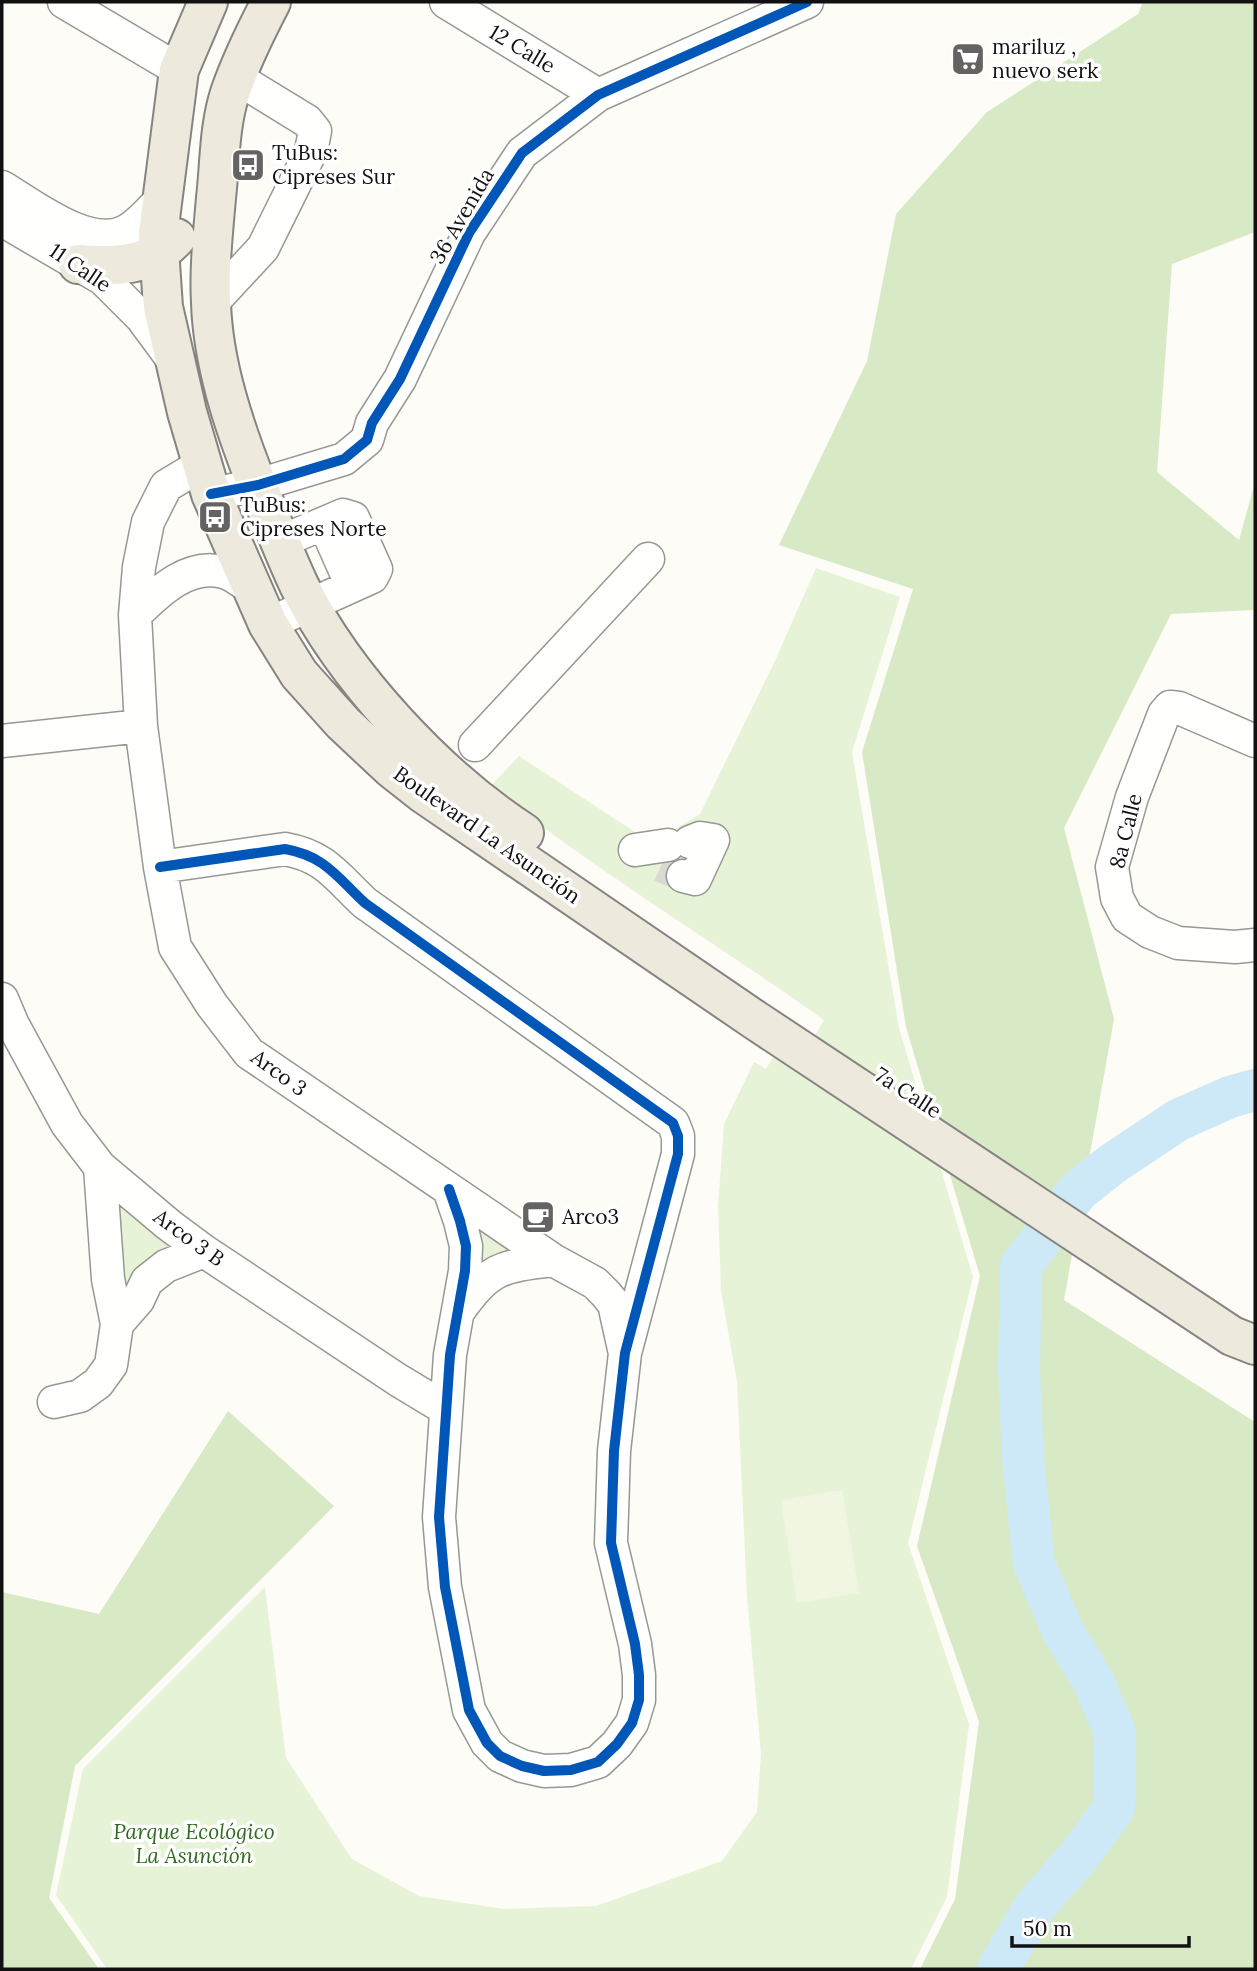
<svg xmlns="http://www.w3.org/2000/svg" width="1257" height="1971" font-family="Lora,serif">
	<rect width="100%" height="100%" fill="#fdfcf7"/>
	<!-- green -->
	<path fill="#e7f3d7" d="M 816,568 L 900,597 L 852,752 L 899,1028 L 973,1277 L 908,1543 L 969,1724 L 947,1897 L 911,1969 L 107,1969 L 56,1895 L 83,1769 L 265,1587 L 286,1758 L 352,1859 L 419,1896 L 504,1909 L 596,1906 L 722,1861 L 757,1812 L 761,1754 L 747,1596 L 737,1382 L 721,1291 L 718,1206 L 724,1124 L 754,1062 L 766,1069 L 779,1047 L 802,1059 L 824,1020 C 713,941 596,871 490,787 L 519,756 L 644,838 L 661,837 L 700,814 L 774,663 Z
		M 114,1189 L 186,1246 L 127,1305 Z
		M 457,1200 L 540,1257 L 468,1291 Z"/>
	<!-- forest -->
	<path fill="#d8eac5" d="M 1143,2 L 1255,2 L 1255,232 L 1172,264 L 1157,472 L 1239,540 L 1255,482 L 1255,610 L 1171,614 L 1064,828 L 1114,1019 L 1064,1300 L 1255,1422 L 1255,1969 L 920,1969 L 955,1899 L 979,1722 L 917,1546 L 980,1276 L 906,1027 L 862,752 L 913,589 L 779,545 L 867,361 L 896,214 L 987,112 L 1138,14 Z
		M 228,1411 L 334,1506 L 75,1766 L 49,1898 L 99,1969 L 2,1969 L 2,1592 L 99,1614 Z"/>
	<!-- pitch -->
	<path fill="#f0f6e1" d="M 842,1490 L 859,1593 L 797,1603 L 781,1500 Z"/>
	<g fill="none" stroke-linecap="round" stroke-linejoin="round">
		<!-- river -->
		<path stroke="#cde8f7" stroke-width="42" d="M 998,1969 L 1035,1906 L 1079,1856 L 1114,1808 L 1115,1732 L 1093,1681 L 1063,1631 L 1034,1564 L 1023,1458 L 1019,1372 L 1021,1266 L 1078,1191 L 1112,1164 L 1178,1120 L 1230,1097 L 1255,1090"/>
		<!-- minor-tunnel -->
		<path stroke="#dad9d4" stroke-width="32" stroke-dasharray="32 16" stroke-linecap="butt" d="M 661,866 L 683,876"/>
		<!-- minor casing -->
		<g stroke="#979795" stroke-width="35">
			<path id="minor" d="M 64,2 L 179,70
				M 446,2 L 598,95
				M 2,187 C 32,205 88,249 124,232 C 138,226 150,210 161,200
				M 2,220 L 103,279 L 142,318 L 173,360
				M 211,304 L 263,248 L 311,151 L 315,131 L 307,121 L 237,78
				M 201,465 L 166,486 L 148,522 L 139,567 L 135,615 L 141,726 L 160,867 L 175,947 L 212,1005 L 249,1053 L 553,1260 L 595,1283 L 606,1294 L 614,1304 L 624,1349
				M 211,494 L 258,485 L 344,459 L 367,440 L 372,423 L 400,379 L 469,233 L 522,153 L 598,95 L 807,2
				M 324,523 L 352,586
				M 135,615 C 159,591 190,561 227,573 C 235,576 243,583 251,588
				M 268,624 L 372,577 L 376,569 L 353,518 L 343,515 L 280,542
				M 2,741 L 141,726
				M 1255,741 L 1179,708 L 1170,707 L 1164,714 L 1132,797 L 1112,867 L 1117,898 L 1127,917 L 1150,932 L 1178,943 L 1235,947 L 1255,945
				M 475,745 L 648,559
				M 635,850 L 668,845
				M 160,867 L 285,849 C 325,856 337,877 365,903 L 673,1123 L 678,1136 L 678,1154 L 625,1353 L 614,1451 L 611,1543 L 635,1644 L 639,1675 L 639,1700 L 632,1723 L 617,1744 L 598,1762 L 571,1770 L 544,1771 L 522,1766 L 500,1756 L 487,1743 L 469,1710 L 445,1587 L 439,1517 L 450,1355 L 465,1271 L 466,1246 L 460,1221 L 449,1189
				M 683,876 L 695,879 L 713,840 L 700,838 L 690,842
				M 2,999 L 13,1025 L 67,1124 L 100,1167 L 169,1225 L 204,1251 L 398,1380 L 446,1409
				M 458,1312 C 489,1268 501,1266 553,1260
				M 117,1324 L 138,1300 L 147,1281 L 166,1266 L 204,1251
				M 54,1402 L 80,1396 L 98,1383 L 111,1365 L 117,1324 L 108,1279 L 100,1167"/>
		</g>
		<!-- major casing -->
		<g stroke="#858482" stroke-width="42">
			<path id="major" d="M 208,2 L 179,70 L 158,234 L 163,307 L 187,412 L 211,494 L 268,624 L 299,674 L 343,723 L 391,768 L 424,794 L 755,1020 L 1232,1336 L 1255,1345
				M 271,2 C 258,27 239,67 230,93 C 219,127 220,163 216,198 C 213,233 209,269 211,303 C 213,364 234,426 256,482 C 270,516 283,551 299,585 C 344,677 438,777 524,833
				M 78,264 C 114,267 149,267 176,238"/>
		</g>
		<!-- minor -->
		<use href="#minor" stroke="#fffffe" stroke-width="32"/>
		<!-- major -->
		<use href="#major" stroke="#ede9dc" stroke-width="38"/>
		<!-- cycleway casing -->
		<g stroke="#fff" stroke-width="15">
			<path id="cycleway" d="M 211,494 L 258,485 L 344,459 L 367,440 L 372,423 L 400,379 L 469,233 L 522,153 L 598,95 L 807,2
				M 160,867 L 285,849 C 325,856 337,877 365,903 L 673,1123 L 678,1136 L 678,1154 L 625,1353 L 614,1451 L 611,1543 L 635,1644 L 639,1675 L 639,1700 L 632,1723 L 617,1744 L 598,1762 L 571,1770 L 544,1771 L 522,1766 L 500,1756 L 487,1743 L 469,1710 L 445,1587 L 439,1517 L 450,1355 L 465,1271 L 466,1246 L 460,1221 L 449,1189"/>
		</g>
		<!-- cycleway -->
		<use href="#cycleway" stroke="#0057b8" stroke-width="10"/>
	</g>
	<!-- icons -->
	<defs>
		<g id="supermarket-square" transform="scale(1.75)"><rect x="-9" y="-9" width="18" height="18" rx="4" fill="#646362" stroke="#fff"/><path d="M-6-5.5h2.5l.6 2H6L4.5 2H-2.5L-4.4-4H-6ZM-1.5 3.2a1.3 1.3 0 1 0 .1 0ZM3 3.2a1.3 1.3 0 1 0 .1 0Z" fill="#fff"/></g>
		<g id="bus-square" transform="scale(1.75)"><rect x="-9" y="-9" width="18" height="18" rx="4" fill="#646362" stroke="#fff"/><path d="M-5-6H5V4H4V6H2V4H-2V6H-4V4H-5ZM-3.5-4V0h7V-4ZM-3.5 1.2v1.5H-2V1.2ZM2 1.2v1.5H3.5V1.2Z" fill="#fff"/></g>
		<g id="cafe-square" transform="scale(1.75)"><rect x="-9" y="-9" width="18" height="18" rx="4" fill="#646362" stroke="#fff"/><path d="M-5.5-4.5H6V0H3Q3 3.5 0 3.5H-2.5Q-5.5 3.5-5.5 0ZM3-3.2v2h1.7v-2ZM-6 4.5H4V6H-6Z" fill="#fff"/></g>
	</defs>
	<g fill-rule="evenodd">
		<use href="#supermarket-square" x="968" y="59"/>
		<use href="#bus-square" x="248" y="165"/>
		<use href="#bus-square" x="215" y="517"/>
		<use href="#cafe-square" x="538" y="1217"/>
	</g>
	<g text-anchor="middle" stroke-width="7" stroke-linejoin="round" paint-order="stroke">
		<!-- poi labels -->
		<g font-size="21" fill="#111" stroke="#fff" text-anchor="start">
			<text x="992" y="54">mariluz ,<tspan x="992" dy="24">nuevo serk</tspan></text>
			<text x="272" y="160">TuBus:<tspan x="272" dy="24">Cipreses Sur</tspan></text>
			<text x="240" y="512">TuBus:<tspan x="240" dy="24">Cipreses Norte</tspan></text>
			<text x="562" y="1224">Arco3</text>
		</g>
		<!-- street labels -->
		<g font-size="21" fill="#111" stroke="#fff">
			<text transform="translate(522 49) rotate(31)" y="7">12 Calle</text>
			<text transform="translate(462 216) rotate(-60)" y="7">36 Avenida</text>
			<text transform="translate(80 268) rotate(34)" y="7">11 Calle</text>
			<text transform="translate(1126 831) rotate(-76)" y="7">8a Calle</text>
			<text transform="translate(487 835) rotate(35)" y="7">Boulevard La Asunción</text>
			<text transform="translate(279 1073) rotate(36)" y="7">Arco 3</text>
			<text transform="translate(908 1093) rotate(33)" y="7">7a Calle</text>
			<text transform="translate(189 1238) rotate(36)" y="7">Arco 3 B</text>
		</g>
		<!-- park labels -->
		<g font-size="21" font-style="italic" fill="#2f6b1f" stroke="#fff">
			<text x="194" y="1839">Parque Ecológico<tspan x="194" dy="24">La Asunción</tspan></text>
		</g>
	</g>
	<!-- border -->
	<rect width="1257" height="1971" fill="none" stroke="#111111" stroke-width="7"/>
	<!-- scale -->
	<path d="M1012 1936v10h177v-10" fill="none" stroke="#111111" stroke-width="3.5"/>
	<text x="1023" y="1936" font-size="21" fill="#111111" stroke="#ffffff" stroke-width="5" paint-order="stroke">50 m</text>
</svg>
